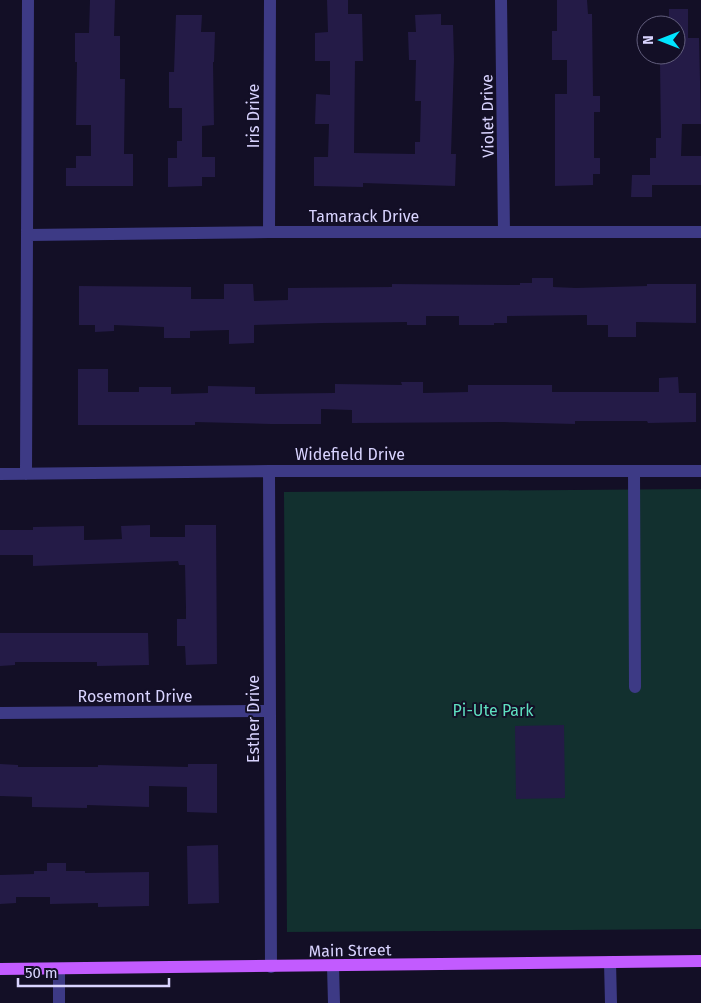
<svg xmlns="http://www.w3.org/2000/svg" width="701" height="1003" font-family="'Fira Sans',sans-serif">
	<rect width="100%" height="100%" fill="#130f26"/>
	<!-- green -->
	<path fill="#12302f" d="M 701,489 L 701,929 L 287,932 L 284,492 Z"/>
	<!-- building -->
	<path fill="#241b47" d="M 90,0 L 115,0 L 114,36 L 120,36 L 120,79 L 125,79 L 124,154 L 133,154 L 133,186 L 66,186 L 66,168 L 76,168 L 76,156 L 91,156 L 91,125 L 76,125 L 77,62 L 75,62 L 75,33 L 89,33 Z
		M 327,0 L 348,0 L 348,14 L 362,14 L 363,61 L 355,61 L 354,153 L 415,154 L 415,142 L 420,142 L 421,101 L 415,101 L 416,60 L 409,60 L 408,32 L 416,32 L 415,15 L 441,14 L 441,25 L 453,25 L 454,59 L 451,154 L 456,154 L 455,186 L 363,183 L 363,187 L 314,186 L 314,157 L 328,157 L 329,124 L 315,124 L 316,94 L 330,95 L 330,61 L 315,61 L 315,33 L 328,32 Z
		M 557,0 L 587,0 L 588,14 L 592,14 L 593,96 L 600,96 L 600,112 L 594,112 L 594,158 L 600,158 L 600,174 L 593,174 L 593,185 L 555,186 L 555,94 L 567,94 L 567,60 L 552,60 L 552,31 L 557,31 Z
		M 669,9 L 688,9 L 688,38 L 699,38 L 701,124 L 682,124 L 681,156 L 701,156 L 701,185 L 652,185 L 652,197 L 631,197 L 632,175 L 650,175 L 650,158 L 656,158 L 656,138 L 661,138 L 660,61 L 655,61 L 655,55 L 676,55 L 676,25 L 655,25 L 655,18 L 669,18 Z
		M 176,15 L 202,15 L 201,32 L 215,32 L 214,62 L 213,62 L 214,125 L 202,126 L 202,157 L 215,157 L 215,177 L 202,177 L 202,186 L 168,187 L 168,158 L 177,158 L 177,141 L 182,141 L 182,108 L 169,108 L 169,72 L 174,72 Z
		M 532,278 L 553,278 L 553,287 L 576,288 L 647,286 L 647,284 L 696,284 L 696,323 L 636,322 L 636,337 L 608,337 L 608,325 L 587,325 L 587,315 L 507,316 L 507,323 L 494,323 L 494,325 L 459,325 L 459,316 L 426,316 L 426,325 L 407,325 L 407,322 L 323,323 L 254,325 L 254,343 L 229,344 L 229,330 L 190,331 L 190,338 L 164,338 L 164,327 L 114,325 L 114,331 L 95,332 L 95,325 L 79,325 L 79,286 L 191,287 L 191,299 L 224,299 L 224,284 L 253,284 L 254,301 L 288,300 L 288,288 L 392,287 L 392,284 L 520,285 L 520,283 L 532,283 Z
		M 78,369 L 108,369 L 108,392 L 139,392 L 139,387 L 171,387 L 171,394 L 208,393 L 208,386 L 255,387 L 255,394 L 335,393 L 335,384 L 402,385 L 401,382 L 423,382 L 423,393 L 468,392 L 468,385 L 552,385 L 552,392 L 659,392 L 659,378 L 678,377 L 679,393 L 696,393 L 696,422 L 648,423 L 647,421 L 575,421 L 575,424 L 503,422 L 352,423 L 352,410 L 321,409 L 321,424 L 271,424 L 195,422 L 195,425 L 78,425 Z
		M 150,525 L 150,537 L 185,537 L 185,525 L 216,525 L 217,664 L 186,665 L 185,646 L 177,646 L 177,619 L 186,619 L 186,608 L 185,565 L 179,565 L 178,561 L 33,566 L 33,555 L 0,555 L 0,530 L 33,530 L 33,527 L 84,526 L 84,540 L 122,539 L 121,526 Z
		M 0,633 L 148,633 L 149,665 L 97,666 L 97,662 L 15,662 L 15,665 L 0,666 Z
		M 564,725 L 565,798 L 516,799 L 515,726 Z
		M 0,764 L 18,765 L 18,767 L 98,767 L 98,765 L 188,767 L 188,764 L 217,764 L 217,813 L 187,812 L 187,787 L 149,786 L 149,807 L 87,805 L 87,808 L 32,807 L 32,797 L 0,796 Z
		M 218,845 L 219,903 L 188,904 L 187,846 Z
		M 47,863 L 66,863 L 66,871 L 85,871 L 85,873 L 149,872 L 149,906 L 98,907 L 98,903 L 50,904 L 50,897 L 16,897 L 16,903 L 0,904 L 0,875 L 34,874 L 34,871 L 47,871 Z"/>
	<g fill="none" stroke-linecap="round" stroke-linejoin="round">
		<!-- minor -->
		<path stroke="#3d3a85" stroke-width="12" d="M 501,0 L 504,232
			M 269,232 L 270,0
			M 28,235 L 269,232 L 701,232
			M 269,471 L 271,967
			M 634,471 L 635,687
			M 0,474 L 269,471 L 701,471
			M 26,474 L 28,0
			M 0,713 L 269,711
			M 610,962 L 611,1003
			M 333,966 L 334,1003
			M 59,1003 L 59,969"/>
		<!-- major -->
		<path stroke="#c25bff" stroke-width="12" d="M 0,969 L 701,961"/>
	</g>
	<g text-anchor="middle" stroke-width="4" stroke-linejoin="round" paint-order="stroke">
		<!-- street labels -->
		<g font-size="16" fill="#d9d4ff" stroke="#130f26">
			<text transform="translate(253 116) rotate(-90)" y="6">Iris Drive</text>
			<text transform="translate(487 116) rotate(-91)" y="6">Violet Drive</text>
			<text x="364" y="222">Tamarack Drive</text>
			<text x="350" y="460">Widefield Drive</text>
			<text x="135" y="702">Rosemont Drive</text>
			<text transform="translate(253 719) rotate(-90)" y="6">Esther Drive</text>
			<text transform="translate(350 950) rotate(-1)" y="6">Main Street</text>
		</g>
		<!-- park labels -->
		<g font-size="16" fill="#5fe0c0" stroke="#130f26">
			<text x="493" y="716">Pi-Ute Park</text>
		</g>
	</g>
	<!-- north arrow -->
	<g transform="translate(661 40) rotate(270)"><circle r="24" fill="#130f26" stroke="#625e7d"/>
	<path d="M0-4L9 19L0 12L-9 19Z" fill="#00e5ff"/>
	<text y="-8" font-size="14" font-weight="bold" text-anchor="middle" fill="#d9d4ff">N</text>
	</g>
	<!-- scale -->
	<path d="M18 978v8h151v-8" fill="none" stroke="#d9d4ff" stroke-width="2.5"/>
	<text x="25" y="978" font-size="15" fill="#d9d4ff" stroke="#130f26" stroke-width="4" paint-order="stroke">50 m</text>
</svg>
